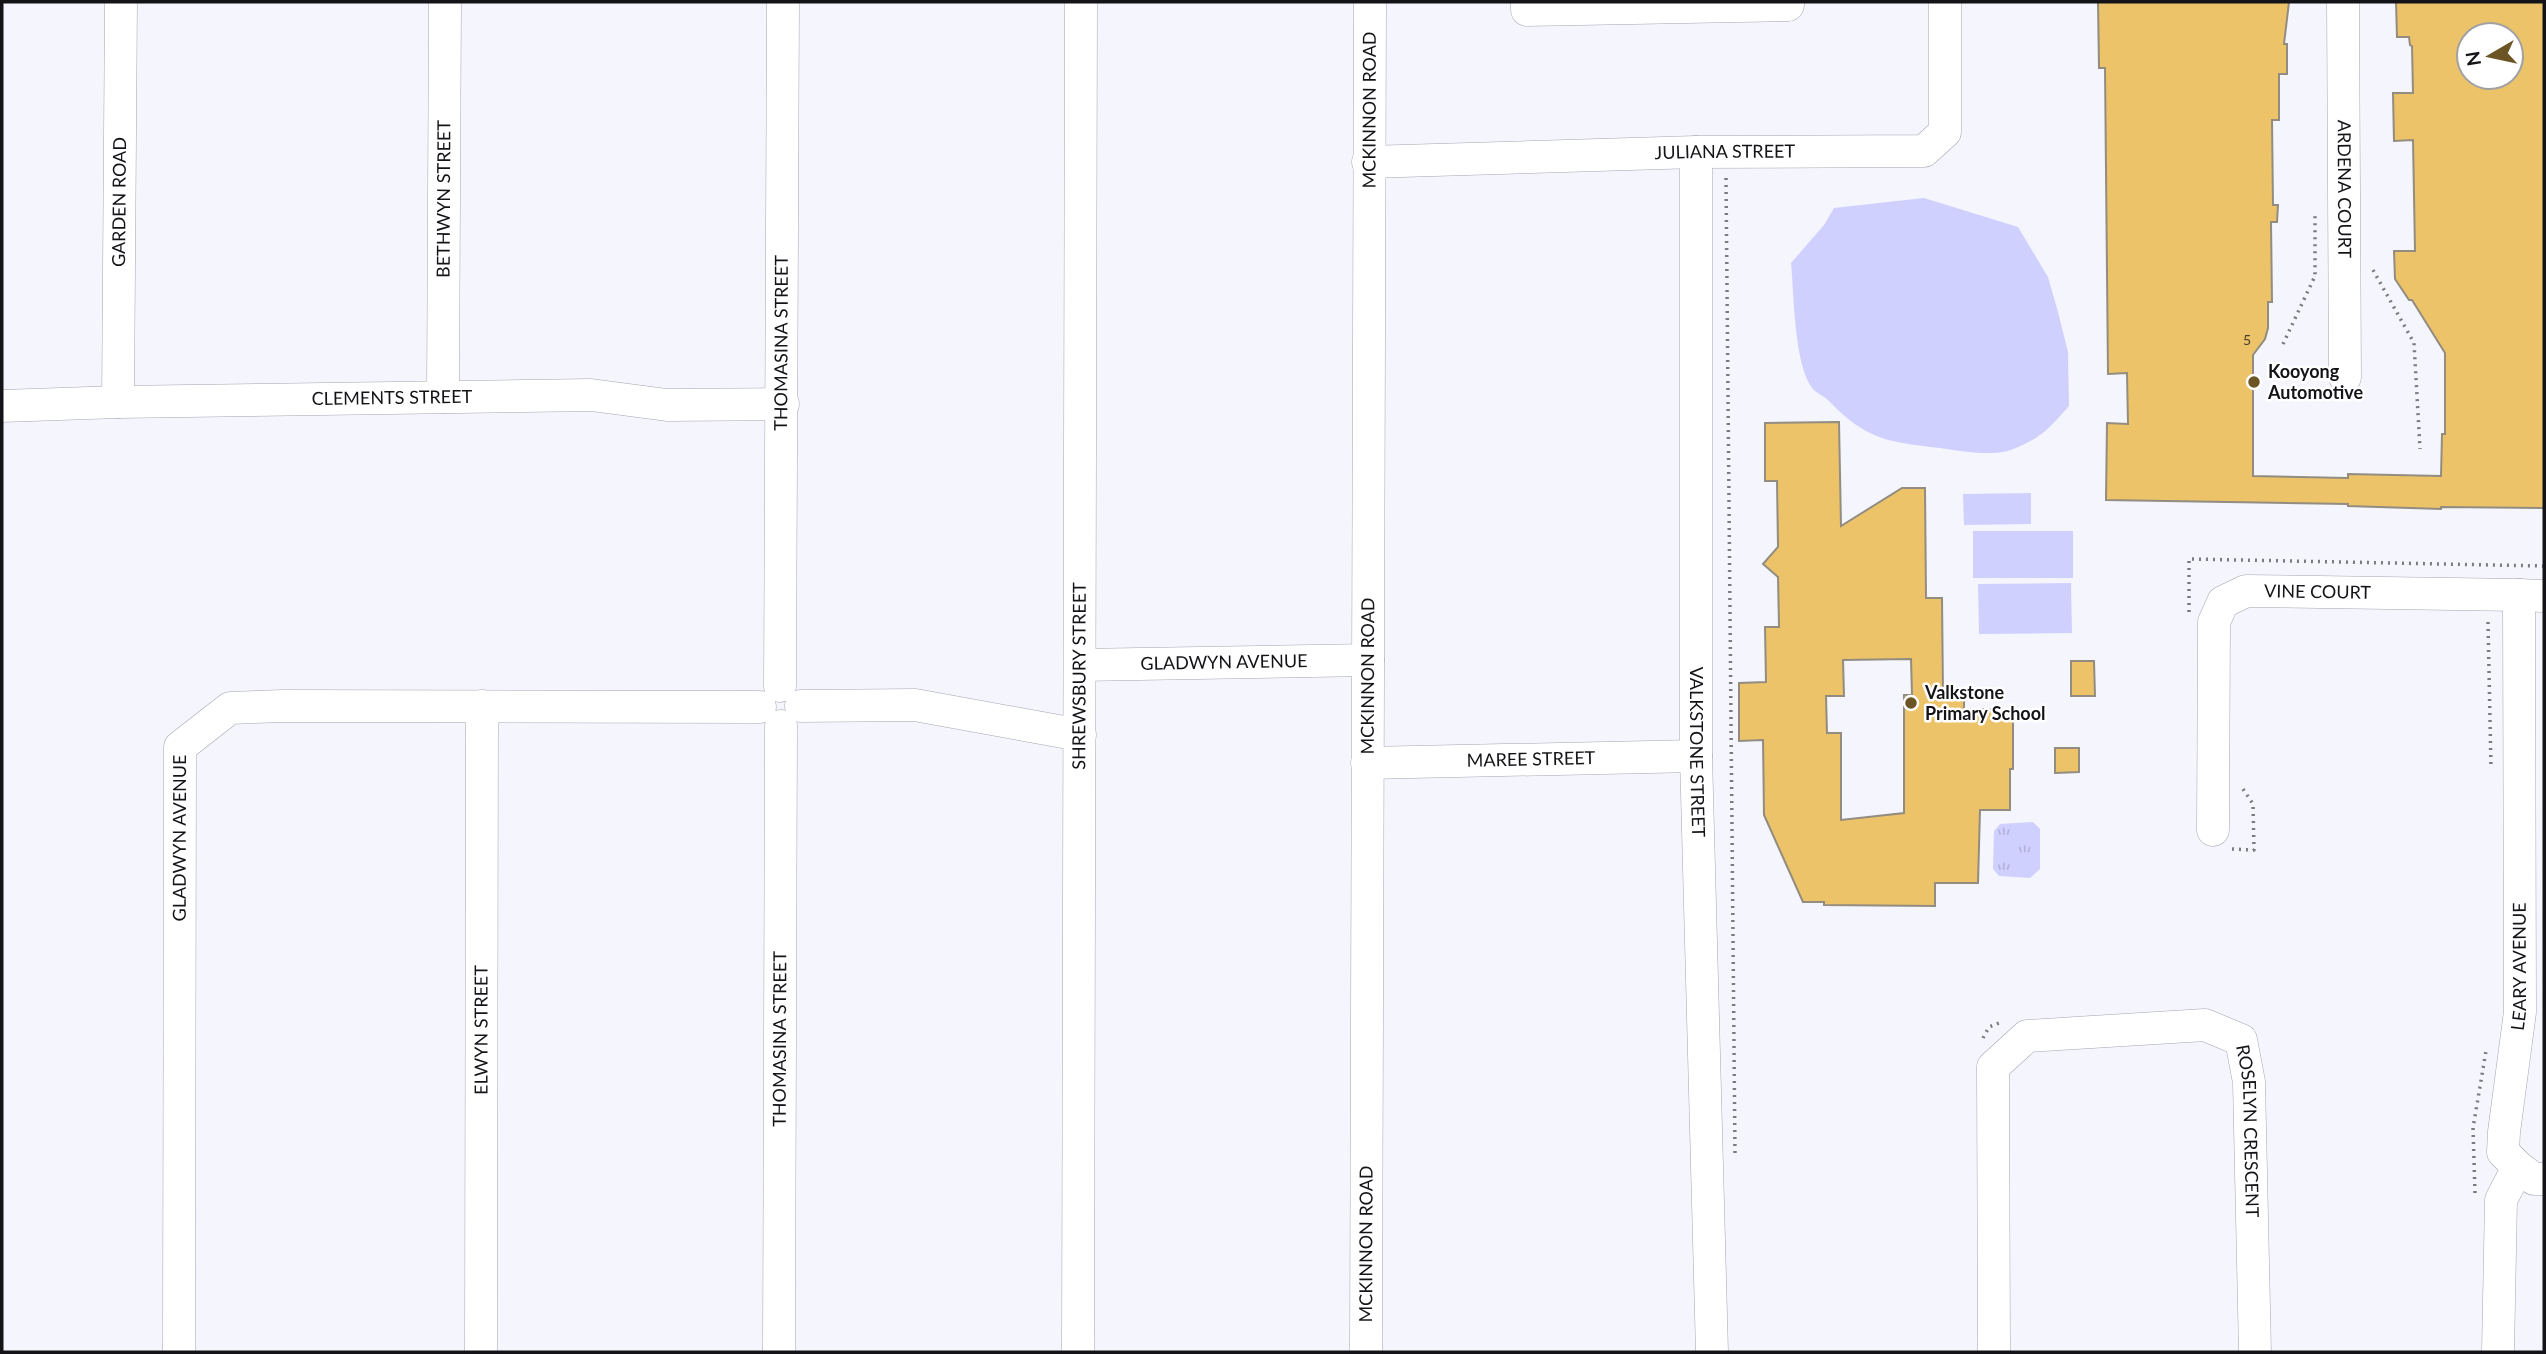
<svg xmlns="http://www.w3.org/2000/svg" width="2546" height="1354" font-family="Lato,sans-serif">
	<defs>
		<pattern id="park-tufts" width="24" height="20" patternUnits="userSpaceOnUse" patternTransform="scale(1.75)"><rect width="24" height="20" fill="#d0d0ff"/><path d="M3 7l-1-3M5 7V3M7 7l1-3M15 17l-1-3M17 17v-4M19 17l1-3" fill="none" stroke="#b2b2da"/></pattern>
	</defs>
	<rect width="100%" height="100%" fill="#f5f5fd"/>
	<!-- park -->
	<path fill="url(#park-tufts)" d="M 2033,822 L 2040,829 L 2040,869 L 2030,878 L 1999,876 L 1993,869 L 1994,831 L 2000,824 Z"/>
	<!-- garden -->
	<path fill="#d0d0ff" d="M 1924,198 L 2018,227 L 2048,277 L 2058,312 L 2068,352 L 2069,406 C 2049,429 2040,439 2011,450 C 1992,456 1966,452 1947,449 C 1893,442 1869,443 1829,401 C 1824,396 1816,393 1812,388 C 1794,363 1794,295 1791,263 L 1824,225 L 1834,208 Z
		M 2031,493 L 2031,524 L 1964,525 L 1963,494 Z
		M 1973,531 L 2073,531 L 2073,578 L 1973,578 Z
		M 2071,583 L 2072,633 L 1979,634 L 1978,584 Z"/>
	<!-- building -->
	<path fill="#edc369" stroke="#928c81" stroke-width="2" fill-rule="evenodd" d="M 2098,2 L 2289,2 L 2284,44 L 2287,44 L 2287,74 L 2279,74 L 2279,120 L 2272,120 L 2273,205 L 2278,205 L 2277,222 L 2271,222 L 2272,302 L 2268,302 L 2268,328 L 2265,339 L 2253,355 L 2253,476 L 2348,478 L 2348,474 L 2441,476 L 2442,434 L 2445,434 L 2445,353 L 2412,300 L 2409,300 L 2395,279 L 2394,251 L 2415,251 L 2413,140 L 2394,141 L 2393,93 L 2413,93 L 2412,46 L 2410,45 L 2409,37 L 2397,37 L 2396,2 L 2544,2 L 2544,508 L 2441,507 L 2441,509 L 2348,506 L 2348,504 L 2106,500 L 2107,423 L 2128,424 L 2127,373 L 2108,374 L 2105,68 L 2099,68 ZM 2469,35 L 2511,35 L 2511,77 L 2469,77 Z
		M 1839,422 L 1841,526 L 1902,488 L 1925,488 L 1926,598 L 1942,598 L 1943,694 L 1964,694 L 1964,709 L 2013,709 L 2013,769 L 2010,769 L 2010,810 L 1980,810 L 1978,883 L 1935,883 L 1935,906 L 1824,905 L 1824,902 L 1803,902 L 1764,815 L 1763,740 L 1739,741 L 1739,683 L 1766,682 L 1765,627 L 1779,627 L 1778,577 L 1763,564 L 1778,547 L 1777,481 L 1765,481 L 1765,423 ZM 1911,659 L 1912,695 L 1904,695 L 1904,813 L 1841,820 L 1841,733 L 1827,733 L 1826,696 L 1844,696 L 1843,660 Z
		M 2071,661 L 2094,661 L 2095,696 L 2071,696 Z
		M 2055,748 L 2079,748 L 2079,772 L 2055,773 Z"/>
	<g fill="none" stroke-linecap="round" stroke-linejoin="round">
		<!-- minor casing -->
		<g stroke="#a5a5b2" stroke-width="33">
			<g id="minor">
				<path d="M 1527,2 L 1527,10 L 1788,5 L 1788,2"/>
				<path id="s1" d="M 2343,2 L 2345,377"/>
				<path id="s2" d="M 1696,152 L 1696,756 L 1712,1352"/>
				<path id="s3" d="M 1368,162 L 1696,152 L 1924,151 L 1945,132 L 1945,2"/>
				<path id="s4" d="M 443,397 L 445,2"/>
				<path id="s5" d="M 118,402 L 121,2"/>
				<path id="s6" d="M 2,406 L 118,402 L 591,395 L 667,405 L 783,404"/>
				<path id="s7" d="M 1080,665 L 1368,660"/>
				<path id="s8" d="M 780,686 L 783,2"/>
				<path d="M 801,706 L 915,705 L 1080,735"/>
				<path id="s9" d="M 1367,763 L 1696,756"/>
				<path id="s10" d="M 2213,830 L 2214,622 L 2223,602 L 2246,591 L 2519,595"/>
				<path d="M 2518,1167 L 2534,1179 L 2544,1179"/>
				<path id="s11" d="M 179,1352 L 180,747 L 230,708 L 283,706 L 760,707"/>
				<path id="s12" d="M 481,1352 L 482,706"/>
				<path id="s13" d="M 779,1352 L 781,726"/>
				<path id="s14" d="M 1078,1352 L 1081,2"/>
				<path id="s15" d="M 1366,1352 L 1370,2"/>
				<path id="s16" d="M 1994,1352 L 1993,1067 L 2027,1036 L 2205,1025 L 2241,1040 L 2249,1082 L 2255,1352"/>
				<path id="s17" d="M 2498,1352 L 2501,1200 L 2518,1167 L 2503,1152 L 2504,1132 L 2520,1012 L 2519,595 L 2544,596"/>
			</g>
		</g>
		<!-- path -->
		<path stroke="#7a7a80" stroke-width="3.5" stroke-dasharray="2 5" stroke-linecap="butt" d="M 1726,178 L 1735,1154
			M 2373,270 L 2414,343 L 2420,449
			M 2283,344 L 2315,276 L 2315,214
			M 2189,612 L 2189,559 L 2544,566
			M 2488,622 L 2491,768
			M 2232,849 L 2254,850 L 2253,804 L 2241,786
			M 1983,1038 L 1989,1027 L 2002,1022
			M 2475,1193 L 2473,1128 L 2486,1051"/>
		<!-- minor -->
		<use href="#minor" stroke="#fff" stroke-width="32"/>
	</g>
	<!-- markers -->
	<g fill="#6b5524" stroke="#fff" stroke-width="2.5">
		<circle cx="2254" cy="382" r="7"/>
		<circle cx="1911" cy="703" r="7"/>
	</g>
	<g text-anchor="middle" stroke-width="5" stroke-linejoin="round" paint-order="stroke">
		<!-- number labels -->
		<g font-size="14" fill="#4a402c">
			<text x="2247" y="345">5</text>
		</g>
		<!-- street labels -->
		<g font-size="18" fill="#141418" stroke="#fff">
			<text dy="6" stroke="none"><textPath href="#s15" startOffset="1242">MCKINNON ROAD</textPath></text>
			<text dy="6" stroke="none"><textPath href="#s3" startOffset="357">JULIANA STREET</textPath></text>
			<text dy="6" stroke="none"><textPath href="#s1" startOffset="187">ARDENA COURT</textPath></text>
			<text dy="6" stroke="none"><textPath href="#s4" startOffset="198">BETHWYN STREET</textPath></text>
			<text dy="6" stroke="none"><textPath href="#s5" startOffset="200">GARDEN ROAD</textPath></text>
			<text dy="6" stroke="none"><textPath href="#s8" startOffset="343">THOMASINA STREET</textPath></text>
			<text dy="6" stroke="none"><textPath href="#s6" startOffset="390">CLEMENTS STREET</textPath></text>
			<text dy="6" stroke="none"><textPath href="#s10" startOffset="327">VINE COURT</textPath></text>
			<text dy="6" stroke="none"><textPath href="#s7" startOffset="144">GLADWYN AVENUE</textPath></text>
			<text dy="6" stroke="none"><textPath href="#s14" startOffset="676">SHREWSBURY STREET</textPath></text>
			<text dy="6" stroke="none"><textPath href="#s15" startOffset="676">MCKINNON ROAD</textPath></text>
			<text dy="6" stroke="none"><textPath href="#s2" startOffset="600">VALKSTONE STREET</textPath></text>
			<text dy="6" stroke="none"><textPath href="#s9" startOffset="164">MAREE STREET</textPath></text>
			<text dy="6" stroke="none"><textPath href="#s11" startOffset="514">GLADWYN AVENUE</textPath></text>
			<text dy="6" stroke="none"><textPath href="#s17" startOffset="397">LEARY AVENUE</textPath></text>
			<text dy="6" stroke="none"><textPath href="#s12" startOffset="322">ELWYN STREET</textPath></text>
			<text dy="6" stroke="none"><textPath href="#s13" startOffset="313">THOMASINA STREET</textPath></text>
			<text dy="6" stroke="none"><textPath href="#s16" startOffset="640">ROSELYN CRESCENT</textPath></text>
			<text dy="6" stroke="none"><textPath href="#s15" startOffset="108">MCKINNON ROAD</textPath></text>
		</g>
		<!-- poi labels -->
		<g font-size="18" font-weight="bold" fill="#141418" stroke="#fff" text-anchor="start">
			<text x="2268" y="378">Kooyong<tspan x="2268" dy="21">Automotive</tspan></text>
			<text x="1925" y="699">Valkstone<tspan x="1925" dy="21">Primary School</tspan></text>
		</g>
	</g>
	<!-- border -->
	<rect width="2546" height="1354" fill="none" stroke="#141418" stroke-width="7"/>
	<!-- north arrow -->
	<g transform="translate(2490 56) rotate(261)"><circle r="33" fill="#ffffff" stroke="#a1a1a3" stroke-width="2"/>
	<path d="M0-5L12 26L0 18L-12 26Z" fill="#6b5524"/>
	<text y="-10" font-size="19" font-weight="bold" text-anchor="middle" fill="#141418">N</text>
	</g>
</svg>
